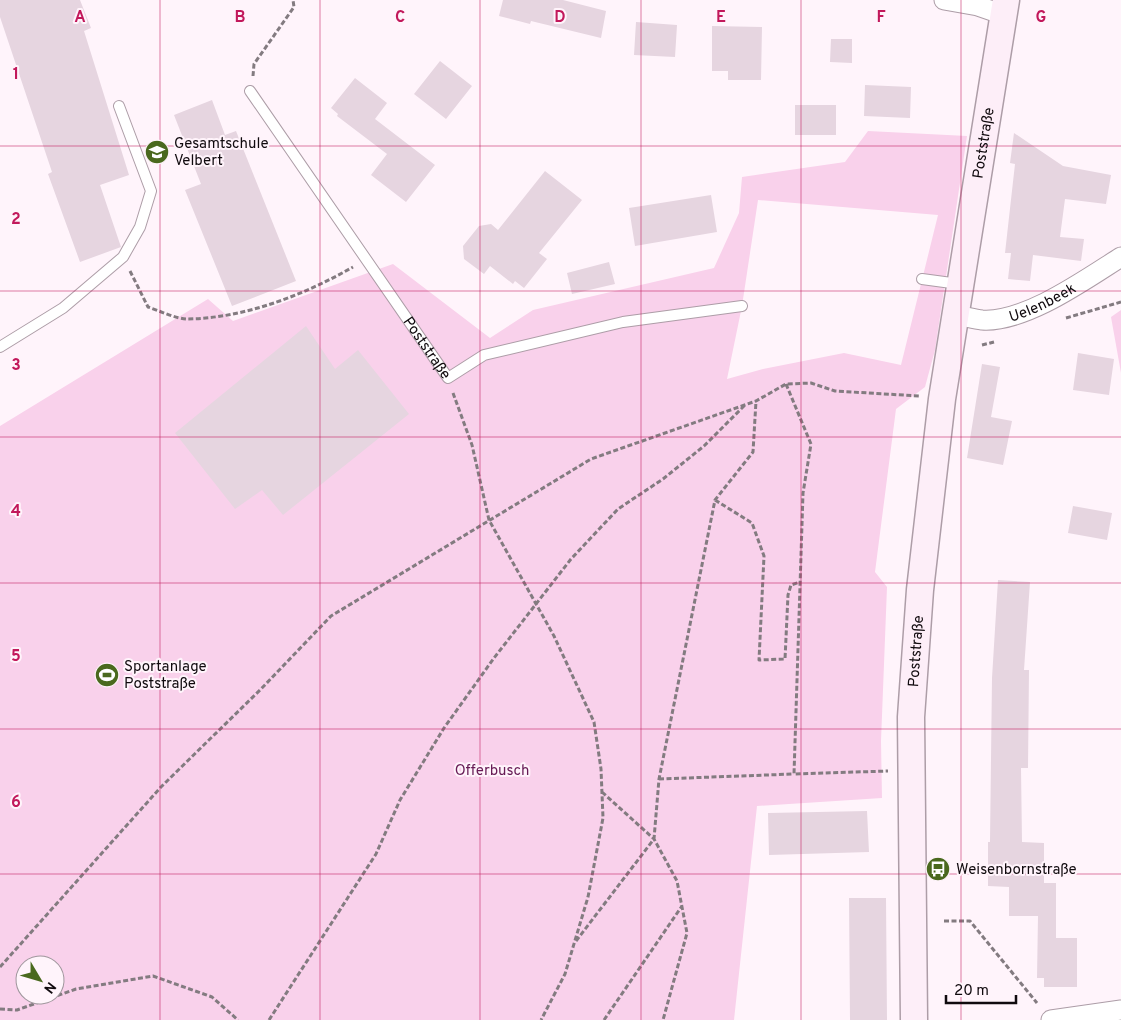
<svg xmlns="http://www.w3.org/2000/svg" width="1121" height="1020" font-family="Overpass,sans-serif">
	<rect width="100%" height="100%" fill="#fff4fb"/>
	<!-- green -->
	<path fill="#f9d1eb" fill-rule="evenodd" d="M 868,131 L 967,136 L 935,350 L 925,387 L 896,409 L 875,572 L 887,587 L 881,741 L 882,798 L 757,806 L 734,1020 L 0,1020 L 0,426 L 208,299 L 233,321 L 393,264 L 490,338 L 533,310 L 714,268 L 739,213 L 742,177 L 845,162 ZM 758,200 L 938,215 L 901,365 L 844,353 L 763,369 L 727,379 L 742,306 ZM 25,965 L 55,965 L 55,995 L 25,995 Z
		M 1121,310 L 1121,373 L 1111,317 Z"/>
	<!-- building -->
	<path fill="#e6d5e0" d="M 0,0 L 80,0 L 91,28 L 84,31 L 129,175 L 100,185 L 121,247 L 80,262 L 48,174 L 52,172 L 0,17 Z
		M 503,0 L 563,0 L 606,11 L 601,38 L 531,21 L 530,24 L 499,16 Z
		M 636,22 L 677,25 L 675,57 L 634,55 Z
		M 712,26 L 762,27 L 761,80 L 728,80 L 728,71 L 712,71 Z
		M 831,39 L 852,39 L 852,63 L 830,62 Z
		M 440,61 L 472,86 L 446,119 L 414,94 Z
		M 355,78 L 387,103 L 375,119 L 435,165 L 406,202 L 371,175 L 387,154 L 337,116 L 338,114 L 331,108 Z
		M 865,85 L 911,87 L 910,118 L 864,116 Z
		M 212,100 L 225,135 L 236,131 L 296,281 L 232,306 L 185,190 L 201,184 L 174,115 Z
		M 795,105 L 836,105 L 836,135 L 795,135 Z
		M 1014,133 L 1063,166 L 1111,175 L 1106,204 L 1065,199 L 1060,237 L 1084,239 L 1081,261 L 1033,255 L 1030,281 L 1008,279 L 1011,253 L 1005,253 L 1015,164 L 1010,163 Z
		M 545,171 L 582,200 L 539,253 L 547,259 L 524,288 L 515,281 L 513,284 L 490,266 L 484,274 L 464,259 L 463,246 L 479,226 L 491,224 L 498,230 Z
		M 711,195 L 717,232 L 635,246 L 629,208 Z
		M 609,262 L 615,284 L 572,294 L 567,273 Z
		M 306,326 L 335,369 L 358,350 L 409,414 L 283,515 L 262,490 L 235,509 L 175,433 Z
		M 1078,353 L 1114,359 L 1109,395 L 1073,390 Z
		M 982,364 L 1000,367 L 991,417 L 1012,421 L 1003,465 L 967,458 Z
		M 1073,506 L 1112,513 L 1107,540 L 1068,533 Z
		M 998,580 L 1030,582 L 1024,670 L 1029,670 L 1028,768 L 1021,768 L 1022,842 L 1044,843 L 1044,883 L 1056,883 L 1056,938 L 1077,938 L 1077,987 L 1044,987 L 1044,978 L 1037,978 L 1038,916 L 1009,916 L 1009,887 L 988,886 L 988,842 L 990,842 L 992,678 Z
		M 867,811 L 869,852 L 769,855 L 768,813 Z
		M 849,898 L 886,898 L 887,1020 L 850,1020 Z"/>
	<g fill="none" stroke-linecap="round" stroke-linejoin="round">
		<!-- lane casing -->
		<g stroke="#ad9da7" stroke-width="12">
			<g id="lane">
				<path id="s1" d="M 250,91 L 448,378 L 484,355 L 623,322 L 742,306"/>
				<path d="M 922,279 L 959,284"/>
				<path d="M 0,347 L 63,308 L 123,257 L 140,227 L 151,191 L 119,106"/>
			</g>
		</g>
		<!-- street casing -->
		<g stroke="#ad9da7" stroke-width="21">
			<g id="street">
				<path d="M 944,0 L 978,6 L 1004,15"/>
				<path id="s2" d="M 955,315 C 964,316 973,319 982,320 C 1025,323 1086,279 1121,257"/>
				<path d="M 1051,1020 L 1121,1010"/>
			</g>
		</g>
		<!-- secondary casing -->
		<g stroke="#ad9da7" stroke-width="29">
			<g id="secondary">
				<path id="s3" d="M 914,1020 L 911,717 L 920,590 L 942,399 L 1006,0"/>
			</g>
		</g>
		<!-- path -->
		<path stroke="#837b80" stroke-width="3" stroke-dasharray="5 2.5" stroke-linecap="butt" d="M 253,76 L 254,64 L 294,7 L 293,0
			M 130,271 L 148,307 C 160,311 176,319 188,319 C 245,318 304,295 353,267
			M 1066,318 L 1121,302
			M 982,345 L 994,342
			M 786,384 L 811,444 L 803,493 L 794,774 L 888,771
			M 453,393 L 472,445 L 489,520 L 554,636 L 594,722 L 601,769 L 603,818 L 588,897 L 565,974 L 541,1020
			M 715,500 L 752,523 L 764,556 L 759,660 L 785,659 L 788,595 L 791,585 L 800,582
			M 659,779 L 794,774
			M 602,792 L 654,839 L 677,881 L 687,933 L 663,1020
			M 944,921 L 970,921 L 1037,1003
			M 576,941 L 654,839 L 659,779 L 715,500 L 753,452 L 756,401
			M 0,967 L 161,787 L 261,689 L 331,616 L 591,459 L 756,401 L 786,384 L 811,383 L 835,391 L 919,396
			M 0,1009 L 17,1010 L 76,989 L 153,976 L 212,997 L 238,1020
			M 269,1020 L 376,854 L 400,800 L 444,728 L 494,658 L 571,559 L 618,509 L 663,479 L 704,446 L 746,404
			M 604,1020 L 682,906"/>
		<!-- lane -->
		<use href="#lane" stroke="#fff" stroke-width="10"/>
		<!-- street -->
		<use href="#street" stroke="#fff" stroke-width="19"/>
		<!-- secondary -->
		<use href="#secondary" stroke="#fdeef8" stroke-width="26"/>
	</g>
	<!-- grid -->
	<path fill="none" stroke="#c2185b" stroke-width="1" stroke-opacity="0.55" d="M 160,0 L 160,1020M 320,0 L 320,1020M 480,0 L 480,1020M 641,0 L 641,1020M 801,0 L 801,1020M 961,0 L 961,1020M 0,146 L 1121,146M 0,291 L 1121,291M 0,437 L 1121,437M 0,583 L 1121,583M 0,729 L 1121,729M 0,874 L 1121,874"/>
	<!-- icons -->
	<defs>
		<g id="school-disc" transform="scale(1.25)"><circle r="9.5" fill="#4a691e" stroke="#fff4fb"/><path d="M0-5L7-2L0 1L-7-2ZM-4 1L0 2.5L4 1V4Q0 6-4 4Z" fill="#fff"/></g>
		<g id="stadium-disc" transform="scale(1.25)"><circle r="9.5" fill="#4a691e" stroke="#fff4fb"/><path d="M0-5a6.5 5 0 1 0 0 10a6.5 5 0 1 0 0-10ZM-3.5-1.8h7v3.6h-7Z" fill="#fff"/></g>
		<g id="bus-disc" transform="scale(1.25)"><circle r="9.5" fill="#4a691e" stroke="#fff4fb"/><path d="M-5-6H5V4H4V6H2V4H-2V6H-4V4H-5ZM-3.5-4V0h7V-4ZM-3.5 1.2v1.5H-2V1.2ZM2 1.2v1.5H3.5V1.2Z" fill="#fff"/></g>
	</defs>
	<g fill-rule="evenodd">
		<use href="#school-disc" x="157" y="152"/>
		<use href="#stadium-disc" x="107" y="675"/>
		<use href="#bus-disc" x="938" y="869"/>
	</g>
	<g text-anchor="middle" stroke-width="4" stroke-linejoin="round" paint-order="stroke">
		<!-- street labels -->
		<g font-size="15" fill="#100a0e" stroke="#fff4fb">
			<text dy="5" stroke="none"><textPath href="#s3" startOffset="882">Poststraße</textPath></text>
			<text dy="5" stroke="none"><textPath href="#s2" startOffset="91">Uelenbeek</textPath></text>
			<text dy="5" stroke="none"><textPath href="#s1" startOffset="312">Poststraße</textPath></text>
			<text dy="5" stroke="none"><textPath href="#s3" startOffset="369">Poststraße</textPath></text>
		</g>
		<!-- poi labels -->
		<g font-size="15" fill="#100a0e" stroke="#fff4fb" text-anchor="start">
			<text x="174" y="148">Gesamtschule<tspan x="174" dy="17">Velbert</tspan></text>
			<text x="124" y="671">Sportanlage<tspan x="124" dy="17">Poststraße</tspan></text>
			<text x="956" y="874">Weisenbornstraße</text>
		</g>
		<!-- park labels -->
		<g font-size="15" fill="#671b55" stroke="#fff4fb">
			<text x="492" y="775">Offerbusch</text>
		</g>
	</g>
	<g font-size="16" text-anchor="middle" font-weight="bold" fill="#c2185b" stroke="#fff4fb" stroke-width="4" stroke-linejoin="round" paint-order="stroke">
		<text x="80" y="22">A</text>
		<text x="240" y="22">B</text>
		<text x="400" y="22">C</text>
		<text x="560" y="22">D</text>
		<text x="721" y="22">E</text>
		<text x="881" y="22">F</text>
		<text x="1041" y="22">G</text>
		<text x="16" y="79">1</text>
		<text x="16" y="224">2</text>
		<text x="16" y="370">3</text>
		<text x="16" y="516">4</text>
		<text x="16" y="661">5</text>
		<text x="16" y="807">6</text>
	</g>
	<!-- north arrow -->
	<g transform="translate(40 980) rotate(128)"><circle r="24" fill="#fff4fb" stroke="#9f969c"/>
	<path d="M0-4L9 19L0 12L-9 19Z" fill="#4a691e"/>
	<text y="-8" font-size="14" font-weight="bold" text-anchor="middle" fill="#100a0e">N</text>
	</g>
	<!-- scale -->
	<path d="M946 995v8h70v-8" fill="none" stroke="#100a0e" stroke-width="2.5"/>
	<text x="954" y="995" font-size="15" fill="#100a0e" stroke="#fff4fb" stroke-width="4" paint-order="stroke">20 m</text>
</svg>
